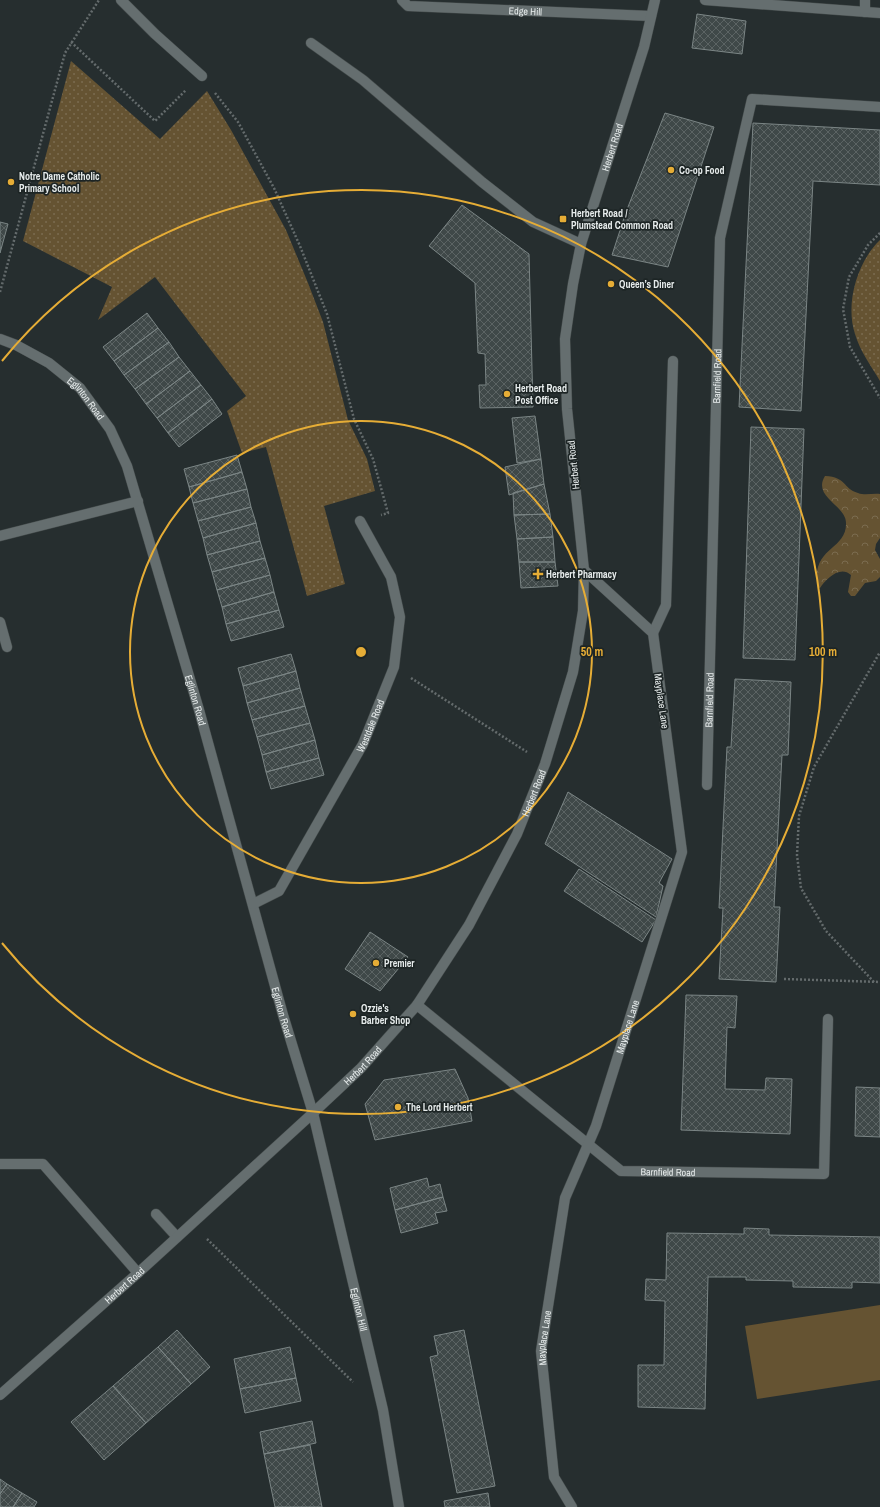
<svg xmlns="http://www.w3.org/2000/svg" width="880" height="1507" font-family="'Archivo Narrow',sans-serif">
	<defs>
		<pattern id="grass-dots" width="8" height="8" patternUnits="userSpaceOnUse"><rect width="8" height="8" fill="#655332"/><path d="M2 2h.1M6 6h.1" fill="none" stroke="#7b6c50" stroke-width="1.8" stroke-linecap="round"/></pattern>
		<pattern id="park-crowns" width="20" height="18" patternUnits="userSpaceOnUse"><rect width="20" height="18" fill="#655332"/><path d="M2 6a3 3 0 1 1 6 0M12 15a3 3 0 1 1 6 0" fill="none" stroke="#7b6c50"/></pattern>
		<pattern id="building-cross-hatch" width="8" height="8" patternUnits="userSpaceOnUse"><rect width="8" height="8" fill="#3f4848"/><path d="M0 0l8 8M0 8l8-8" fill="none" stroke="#5b6363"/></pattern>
	</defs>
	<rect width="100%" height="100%" fill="#262e2f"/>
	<!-- grass -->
	<path fill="url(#grass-dots)" d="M 71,61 L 160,139 L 207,91 L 231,130 L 286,230 L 308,283 L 323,322 L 348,420 L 367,459 L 375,491 L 324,506 L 345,584 L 307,596 L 266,447 L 242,453 L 227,411 L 246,396 L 155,277 L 98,320 L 112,287 L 23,241 Z
		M 880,240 L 880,381 C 871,366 860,351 855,334 C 845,304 857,262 880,240 Z"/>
	<!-- park -->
	<path fill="url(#park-crowns)" d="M 825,476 C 847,477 842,488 858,493 C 865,496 873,493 880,494 L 880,538 L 876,544 L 875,550 L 880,559 L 880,577 L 876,581 L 865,583 L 855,596 L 851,596 L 848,592 L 851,575 C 840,565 826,579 820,588 L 818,587 C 810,547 847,551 846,523 C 846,505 812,497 825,476 Z"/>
	<!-- pitch -->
	<path fill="#655332" d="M 880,1305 L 880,1380 L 757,1399 L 745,1326 Z"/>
	<!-- building -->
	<path fill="url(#building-cross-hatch)" stroke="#7b8585" d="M 697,14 L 746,21 L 742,54 L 692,48 Z
		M 665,113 L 714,127 L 668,267 L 612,255 L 626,212 Z
		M 753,123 L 880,130 L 880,185 L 813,181 L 801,411 L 739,407 Z
		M 462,205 L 529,254 L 533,407 L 480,408 L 479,385 L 486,385 L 485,354 L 478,353 L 475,283 L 429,246 Z
		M 0,222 L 8,224 L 0,253 Z
		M 147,313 L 158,328 L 114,361 L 103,347 Z
		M 158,328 L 169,342 L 124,375 L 114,361 Z
		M 169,342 L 179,357 L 135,389 L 124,375 Z
		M 179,357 L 190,371 L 146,404 L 135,389 Z
		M 190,371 L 201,385 L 157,418 L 146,404 Z
		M 201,385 L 212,399 L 168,433 L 157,418 Z
		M 212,399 L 222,414 L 179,447 L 168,433 Z
		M 535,416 L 541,459 L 517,463 L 512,418 Z
		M 751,427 L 804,429 L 795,660 L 743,658 Z
		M 237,455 L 242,472 L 189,487 L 184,469 Z
		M 541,459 L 544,484 L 509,495 L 505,467 Z
		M 242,472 L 247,489 L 193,503 L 189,487 Z
		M 544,484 L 550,514 L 514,515 L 513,493 Z
		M 247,489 L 251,507 L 198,521 L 193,503 Z
		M 251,507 L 256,523 L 203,538 L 198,521 Z
		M 550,514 L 553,537 L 517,539 L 514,515 Z
		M 256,523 L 260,541 L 207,555 L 203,538 Z
		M 553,537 L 555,562 L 519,562 L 517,539 Z
		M 260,541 L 265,558 L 212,572 L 207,555 Z
		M 265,558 L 270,575 L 217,590 L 212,572 Z
		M 519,562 L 555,562 L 558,586 L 521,588 Z
		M 270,575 L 274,592 L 222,607 L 217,590 Z
		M 274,592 L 279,610 L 226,624 L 222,607 Z
		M 279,610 L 284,627 L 231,641 L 226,624 Z
		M 291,654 L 296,671 L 243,686 L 238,668 Z
		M 296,671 L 300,688 L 247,703 L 243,686 Z
		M 735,679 L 791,682 L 788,755 L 782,755 L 774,907 L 780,907 L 776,982 L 719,979 L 723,908 L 719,908 L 727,747 L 731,747 Z
		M 300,688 L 305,706 L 252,720 L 247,703 Z
		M 305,706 L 310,723 L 257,737 L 252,720 Z
		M 310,723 L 315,740 L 262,755 L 257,737 Z
		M 315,740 L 319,758 L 266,772 L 262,755 Z
		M 319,758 L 324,775 L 271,789 L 266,772 Z
		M 568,792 L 672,859 L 659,883 L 663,886 L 656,917 L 545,844 Z
		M 579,869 L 656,920 L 642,942 L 564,891 Z
		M 370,932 L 408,957 L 380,991 L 345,969 Z
		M 686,995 L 737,996 L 735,1028 L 727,1027 L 725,1089 L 765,1090 L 766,1078 L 792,1079 L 790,1134 L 681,1130 Z
		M 455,1069 L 468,1098 L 472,1121 L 375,1140 L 365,1104 L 384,1080 Z
		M 856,1087 L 880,1088 L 880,1137 L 855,1136 Z
		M 427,1178 L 429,1187 L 440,1184 L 443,1197 L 395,1210 L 390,1188 Z
		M 443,1197 L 447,1211 L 435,1213 L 438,1223 L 401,1233 L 395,1210 Z
		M 744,1228 L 769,1229 L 769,1235 L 880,1237 L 880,1283 L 852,1282 L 852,1288 L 793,1287 L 793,1281 L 746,1280 L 746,1277 L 708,1277 L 705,1409 L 638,1407 L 638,1365 L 664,1365 L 665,1301 L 645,1300 L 646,1279 L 666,1280 L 667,1233 L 744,1234 Z
		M 177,1330 L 210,1367 L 191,1384 L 158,1347 Z
		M 464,1330 L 495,1486 L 457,1493 L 430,1357 L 438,1355 L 434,1336 Z
		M 158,1347 L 191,1384 L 146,1423 L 113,1386 Z
		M 290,1347 L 296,1378 L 240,1389 L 234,1359 Z
		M 296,1378 L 301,1401 L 245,1413 L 240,1389 Z
		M 113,1386 L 146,1423 L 104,1460 L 71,1422 Z
		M 312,1421 L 316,1443 L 264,1454 L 260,1432 Z
		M 310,1445 L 322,1507 L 275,1507 L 264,1454 Z
		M 0,1479 L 7,1484 L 0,1494 Z
		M 7,1484 L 22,1493 L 13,1507 L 0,1507 L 0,1494 Z
		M 22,1493 L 37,1502 L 34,1507 L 13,1507 Z
		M 488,1493 L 490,1507 L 445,1507 L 444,1501 Z"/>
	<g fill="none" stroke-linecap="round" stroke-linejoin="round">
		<!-- minor casing -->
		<g stroke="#434a4a" stroke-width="11">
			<g id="minor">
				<path d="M 121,0 L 155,34 L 202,76"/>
				<path id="s1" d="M 402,0 L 408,6 L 651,16"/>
				<path d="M 705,0 L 880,13"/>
				<path d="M 865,12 L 865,0"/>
				<path d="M 311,43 L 363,80 L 482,182 L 533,222 L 581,244"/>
				<path id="s2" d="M 0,339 L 16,345 L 49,363 L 80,388 L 110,429 L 127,466 L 199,710 L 283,1015 L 313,1113 L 383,1410 L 399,1507"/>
				<path d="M 0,536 L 138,501"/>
				<path d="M 0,622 L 7,647"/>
				<path d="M 653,633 L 666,605 L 673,361"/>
				<path id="s3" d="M 707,785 L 720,238 L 752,99 L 880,107"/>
				<path id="s4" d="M 253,904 L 279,891 L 363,744 L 394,667 L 400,617 L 391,577 L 360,521"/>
				<path id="s5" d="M 417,1005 L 621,1171 L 824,1174 L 828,1019"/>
				<path d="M 0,1164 L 43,1164 L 138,1273"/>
				<path d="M 156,1214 L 177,1237"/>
				<path id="s6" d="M 0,1395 L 138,1273 L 313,1113 L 361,1068 L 417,1005 L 469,925 L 517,834 L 545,764 L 573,672 L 583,611 L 584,570 L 567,409 L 565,339 L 573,284 L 581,244 L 644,47 L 655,0"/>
				<path id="s7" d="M 572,1507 L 554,1477 L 541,1351 L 565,1198 L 596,1126 L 682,852 L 653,633 L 584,570"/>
			</g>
		</g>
		<!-- path -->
		<path stroke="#646b6c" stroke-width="2.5" stroke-dasharray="2 2" stroke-linecap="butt" d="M 71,42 L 155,121 L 186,90
			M 215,93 L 238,122 L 274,188 L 300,246 L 327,314 L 354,419 L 373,459 L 388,513 L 381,515
			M 880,233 L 868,245 L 849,277 L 843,309 L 850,347 L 880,398
			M 0,292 L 65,53 L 99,0
			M 411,678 L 527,752
			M 784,979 L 880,982
			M 874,982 L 826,931 L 801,888 L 797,855 L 799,816 L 814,767 L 880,652
			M 207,1239 L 353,1382"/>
		<!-- minor -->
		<use href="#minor" stroke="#656e6f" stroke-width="10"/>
	</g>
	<!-- distance rings -->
	<g fill="none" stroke="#e6ad36" stroke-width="2">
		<circle cx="361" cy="652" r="231"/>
		<path d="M2 361A462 462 0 1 1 2 943"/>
	</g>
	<!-- markers -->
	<g fill="#e6ad36" stroke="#1d2525" stroke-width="1.5">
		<circle cx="671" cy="170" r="4"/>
		<circle cx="11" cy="182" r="4"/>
		<rect x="559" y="215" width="8" height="8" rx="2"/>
		<circle cx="611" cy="284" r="4"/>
		<circle cx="507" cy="394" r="4"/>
		<path d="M536 568h4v4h4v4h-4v4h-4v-4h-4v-4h4z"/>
		<circle cx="376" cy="963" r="4"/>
		<circle cx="353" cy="1014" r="4"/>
		<circle cx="398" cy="1107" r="4"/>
	</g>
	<g text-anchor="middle" stroke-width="3.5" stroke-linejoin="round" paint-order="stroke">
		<!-- street labels -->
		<g font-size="10" fill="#e7ecec" stroke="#1d2525">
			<text dy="4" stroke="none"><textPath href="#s1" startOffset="126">Edge Hill</textPath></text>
			<text dy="4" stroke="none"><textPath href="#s6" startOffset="1474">Herbert Road</textPath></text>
			<text dy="4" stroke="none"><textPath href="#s3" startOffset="409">Barnfield Road</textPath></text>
			<text dy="4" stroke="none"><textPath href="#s2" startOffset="106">Eglinton Road</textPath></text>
			<text transform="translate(573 465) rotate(-96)" y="4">Herbert Road</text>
			<text dy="4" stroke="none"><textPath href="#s2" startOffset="430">Eglinton Road</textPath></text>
			<text dy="4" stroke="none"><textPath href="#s3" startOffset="85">Barnfield Road</textPath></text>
			<text transform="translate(662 701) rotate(82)" y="4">Mayplace Lane</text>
			<text dy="4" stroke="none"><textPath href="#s4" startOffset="218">Westdale Road</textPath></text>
			<text dy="4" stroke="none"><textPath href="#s6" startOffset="814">Herbert Road</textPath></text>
			<text dy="4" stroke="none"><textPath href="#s2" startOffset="754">Eglinton Road</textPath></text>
			<text dy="4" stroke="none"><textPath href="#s7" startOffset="499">Mayplace Lane</textPath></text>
			<text dy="4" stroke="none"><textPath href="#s6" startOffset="490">Herbert Road</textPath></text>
			<text dy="4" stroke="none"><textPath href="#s5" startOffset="310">Barnfield Road</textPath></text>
			<text dy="4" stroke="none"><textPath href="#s6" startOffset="166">Herbert Road</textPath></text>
			<text dy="4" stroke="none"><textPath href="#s2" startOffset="1061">Eglinton Hill</textPath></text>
			<text dy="4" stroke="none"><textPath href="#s7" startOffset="175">Mayplace Lane</textPath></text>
		</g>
		<!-- poi labels -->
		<g font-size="10" font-weight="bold" fill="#e7ecec" stroke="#1d2525" text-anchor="start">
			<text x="679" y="174">Co-op Food</text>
			<text x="19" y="180">Notre Dame Catholic<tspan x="19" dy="12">Primary School</tspan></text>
			<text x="571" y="217">Herbert Road /<tspan x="571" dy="12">Plumstead Common Road</tspan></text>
			<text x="619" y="288">Queen’s Diner</text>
			<text x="515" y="392">Herbert Road<tspan x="515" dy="12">Post Office</tspan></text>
			<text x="546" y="578">Herbert Pharmacy</text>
			<text x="384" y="967">Premier</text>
			<text x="361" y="1012">Ozzie's<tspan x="361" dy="12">Barber Shop</tspan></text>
			<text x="406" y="1111">The Lord Herbert</text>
		</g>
	</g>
	<circle cx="361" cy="652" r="6" fill="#e6ad36" stroke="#1d2525" stroke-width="2"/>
	<g font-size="12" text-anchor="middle" font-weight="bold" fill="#e6ad36" stroke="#1d2525" stroke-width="3.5" stroke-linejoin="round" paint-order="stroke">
		<text x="592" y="656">50 m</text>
		<text x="823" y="656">100 m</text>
	</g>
</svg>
